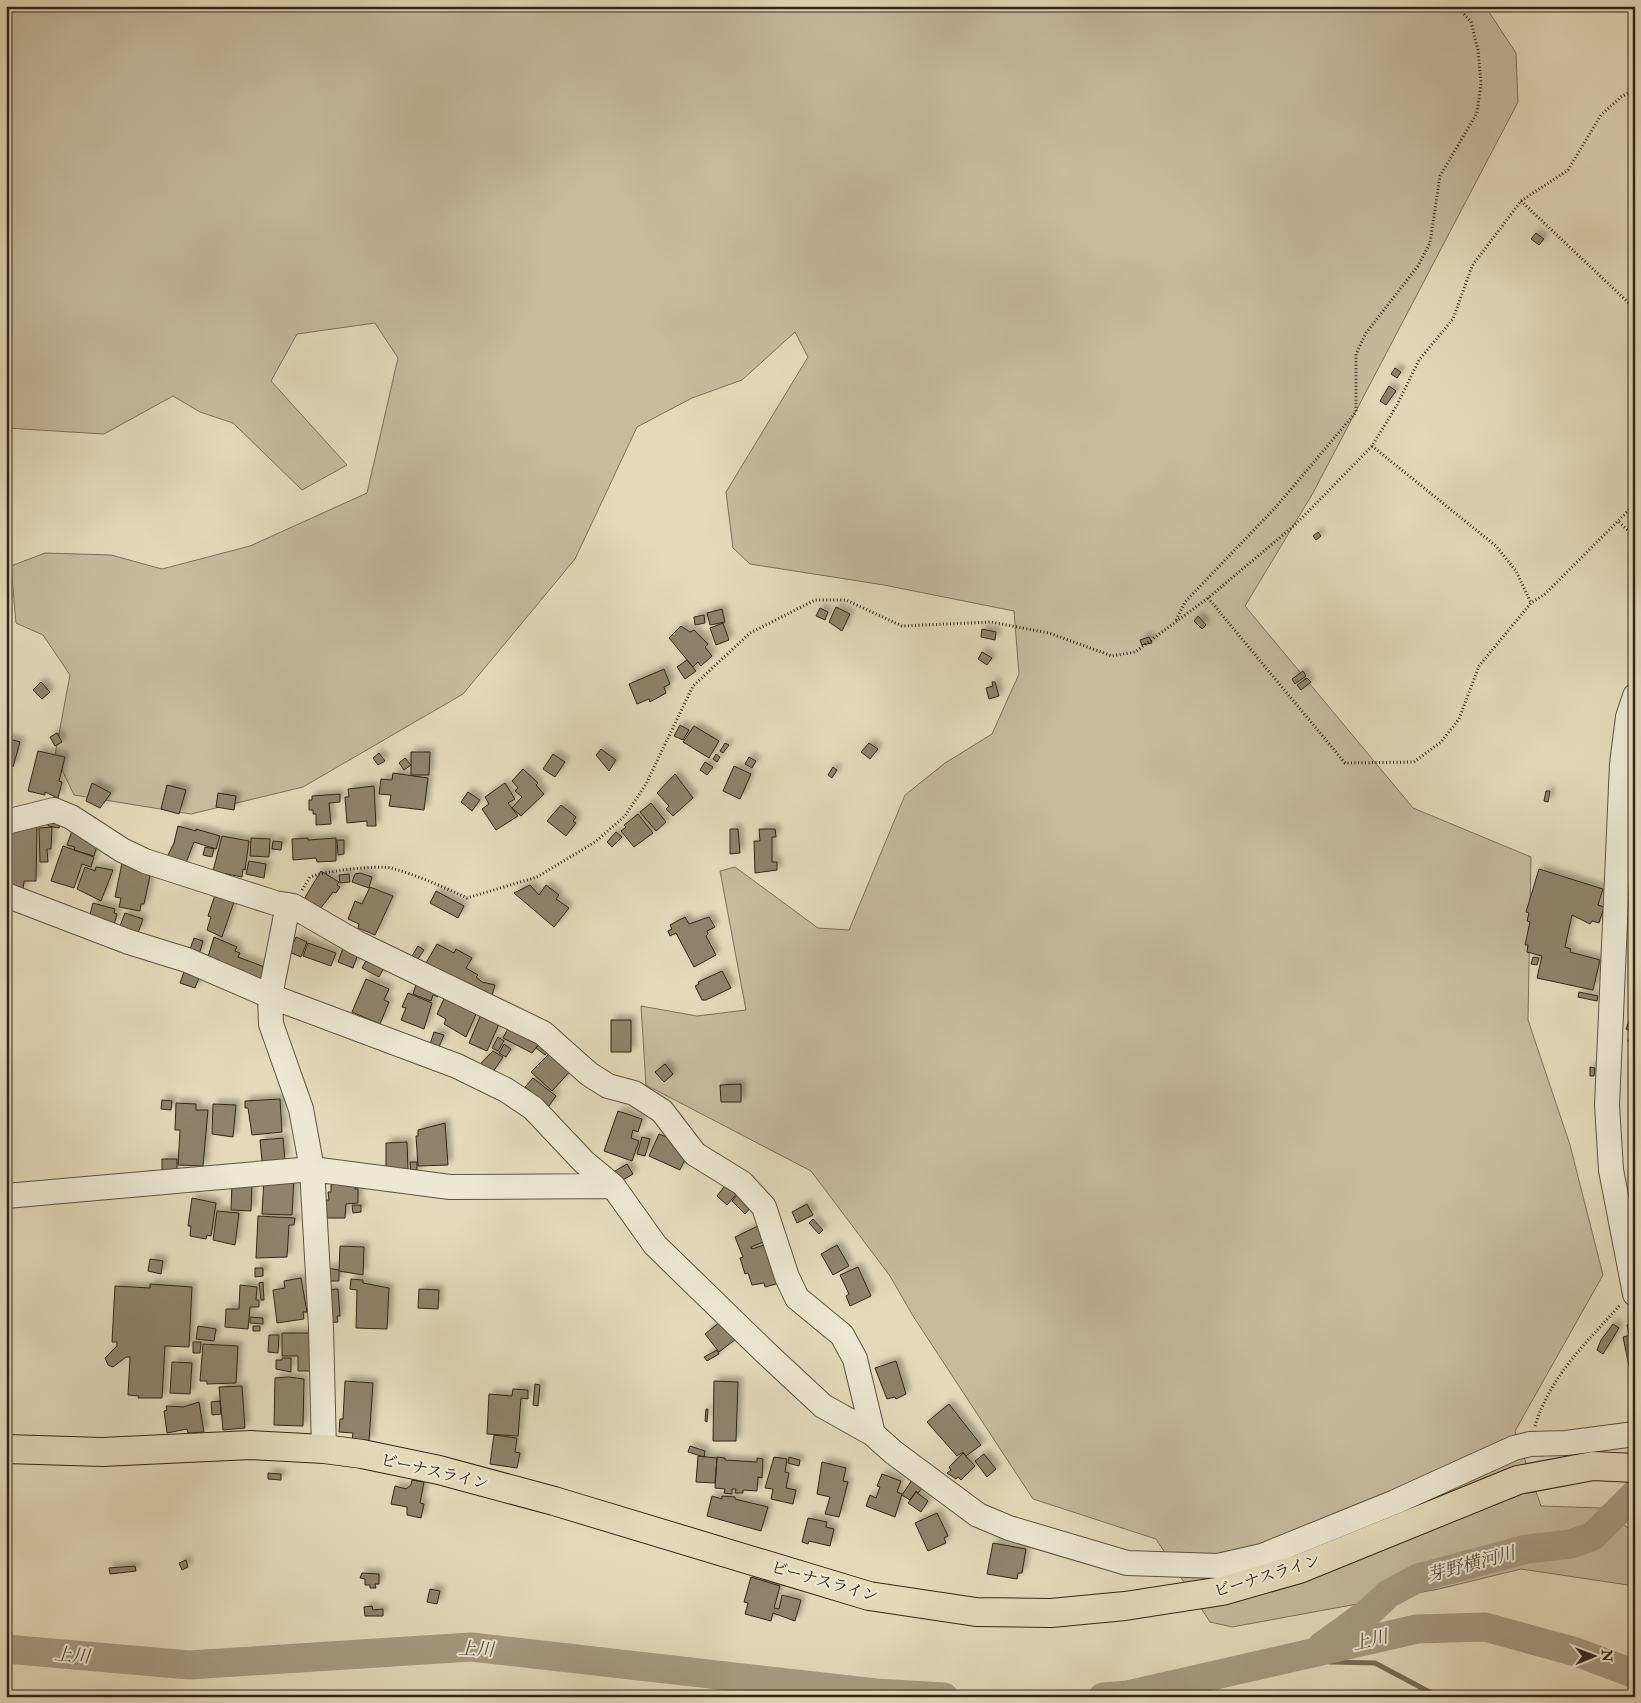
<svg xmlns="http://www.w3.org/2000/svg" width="1641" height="1703" font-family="'IM FELL Double Pica','Noto Serif JP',serif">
	<defs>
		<filter id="shadow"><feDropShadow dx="4.5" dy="-4.5" stdDeviation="2.5" flood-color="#0004"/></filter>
	</defs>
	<rect width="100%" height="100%" fill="#e4dabb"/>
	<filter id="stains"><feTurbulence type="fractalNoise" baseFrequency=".004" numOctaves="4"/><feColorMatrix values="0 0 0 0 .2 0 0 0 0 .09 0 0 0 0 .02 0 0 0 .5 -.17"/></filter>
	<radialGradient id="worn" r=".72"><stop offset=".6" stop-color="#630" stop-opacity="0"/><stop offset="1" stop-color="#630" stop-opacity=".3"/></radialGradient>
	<!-- green -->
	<path fill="#c6bb9f" stroke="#7c705b" d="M 6,6 L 1485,6 L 1516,53 L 1518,102 L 1313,493 L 1245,606 L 1413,808 L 1531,857 L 1528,1020 L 1570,1145 L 1603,1275 L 1515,1431 L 1541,1506 L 1601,1508 L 1635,1533 L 1635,1586 L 1521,1569 L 1439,1589 L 1232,1627 L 1210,1622 L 1156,1539 L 1033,1499 L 913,1316 L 890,1276 L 811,1171 L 646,1085 L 641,1006 L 697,1016 L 746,1010 L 720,871 L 735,867 L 818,928 L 849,930 L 905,795 L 945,763 L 992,734 L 1019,674 L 1014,611 L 884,585 L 750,564 L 733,548 L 726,492 L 808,357 L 795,332 L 742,380 L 692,398 L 637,427 L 575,559 L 463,694 L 303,787 L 191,814 L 74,795 L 55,755 L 70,675 L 43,635 L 16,623 L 11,566 L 45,553 L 111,555 L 162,569 L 250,546 L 367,493 L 398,358 L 375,323 L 297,334 L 271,381 L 347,465 L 302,490 L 233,423 L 200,412 L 173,396 L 104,434 L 6,428 Z"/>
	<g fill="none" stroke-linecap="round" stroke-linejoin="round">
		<!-- stream -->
		<path stroke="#786c58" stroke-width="5" d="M 1312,1653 L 1330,1662 L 1375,1663 L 1439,1697"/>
		<!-- river -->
		<path stroke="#a79c83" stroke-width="29" d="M 1322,1646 L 1369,1612 L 1388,1594 L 1418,1578 L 1527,1549 L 1571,1544 L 1593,1536 L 1635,1494
			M 6,1649 L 189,1665 L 471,1647 L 876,1693 L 944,1697
			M 1103,1697 L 1128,1695 L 1417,1629 L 1485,1627 L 1576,1652 L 1635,1674"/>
	</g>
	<!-- building -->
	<path fill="#8f836c" stroke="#322517" filter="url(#shadow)" d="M 1536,233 L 1544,239 L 1539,245 L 1531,239 Z
		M 1395,368 L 1401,372 L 1397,378 L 1391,374 Z
		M 1389,386 L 1396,391 L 1386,405 L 1380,401 Z
		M 1318,532 L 1321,536 L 1316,540 L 1313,536 Z
		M 836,607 L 850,614 L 842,631 L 829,622 Z
		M 820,608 L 828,612 L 825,620 L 816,616 Z
		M 722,609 L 725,622 L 710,625 L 707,613 Z
		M 704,615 L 705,623 L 695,625 L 694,617 Z
		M 1198,616 L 1206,625 L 1202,629 L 1194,621 Z
		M 723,623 L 729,640 L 716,645 L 710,628 Z
		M 681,626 L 690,632 L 694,630 L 708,644 L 705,647 L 712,656 L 701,666 L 698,662 L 693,667 L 669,638 Z
		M 982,629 L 996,632 L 995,640 L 981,637 Z
		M 1149,637 L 1152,643 L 1142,645 L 1140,640 Z
		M 982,652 L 992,658 L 987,665 L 978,659 Z
		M 687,660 L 696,671 L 685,679 L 677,667 Z
		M 664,669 L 670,684 L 664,687 L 666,693 L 650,702 L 649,699 L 637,704 L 629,684 Z
		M 1303,671 L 1306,676 L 1295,684 L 1292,679 Z
		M 1307,678 L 1311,682 L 1301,690 L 1297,685 Z
		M 41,682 L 50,692 L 42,699 L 33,690 Z
		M 992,682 L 995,682 L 999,696 L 989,699 L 986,688 L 993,686 Z
		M 680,725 L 689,730 L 683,740 L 674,736 Z
		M 694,726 L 719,741 L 709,758 L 683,742 Z
		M 57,733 L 62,742 L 55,746 L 50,737 Z
		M 6,738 L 20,742 L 13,767 L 9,766 L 7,772 Z
		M 725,743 L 729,745 L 723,753 L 720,751 Z
		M 869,743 L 878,749 L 870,759 L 861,752 Z
		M 601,749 L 616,760 L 609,771 L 596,755 Z
		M 38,751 L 65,757 L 59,781 L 62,782 L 58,798 L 45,792 L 45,795 L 28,791 Z
		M 411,752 L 430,752 L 429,775 L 411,775 Z
		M 379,753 L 385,761 L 378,765 L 373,758 Z
		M 553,754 L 565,762 L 555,777 L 543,769 Z
		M 716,754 L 720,757 L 717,762 L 713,759 Z
		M 749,757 L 756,761 L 752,768 L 745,764 Z
		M 405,758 L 411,765 L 404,770 L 399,763 Z
		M 705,762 L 713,767 L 707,775 L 700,770 Z
		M 734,766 L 751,774 L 740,799 L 723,791 Z
		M 833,767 L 837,770 L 832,778 L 828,775 Z
		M 523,769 L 538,783 L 536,785 L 544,794 L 521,816 L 512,808 L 522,797 L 515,791 L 518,788 L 512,781 Z
		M 393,773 L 428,778 L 424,810 L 389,806 L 391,795 L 379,794 L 381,779 L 392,780 Z
		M 675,774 L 693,798 L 673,816 L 666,809 L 669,806 L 657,793 Z
		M 92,783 L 111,793 L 100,808 L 86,801 Z
		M 505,783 L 515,799 L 508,803 L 518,816 L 496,830 L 482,809 L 489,804 L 485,797 Z
		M 167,785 L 186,790 L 179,814 L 161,809 Z
		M 374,786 L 376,826 L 367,826 L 367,821 L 347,823 L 345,797 L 349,797 L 348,789 Z
		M 1546,791 L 1550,791 L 1548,802 L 1544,801 Z
		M 468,792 L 480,800 L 472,811 L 461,802 Z
		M 218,793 L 236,796 L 234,810 L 216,807 Z
		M 340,794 L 340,802 L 329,803 L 331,824 L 316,825 L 316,814 L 313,814 L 313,810 L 309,810 L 309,800 L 312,800 L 312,796 Z
		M 651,803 L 666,822 L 656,831 L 640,812 Z
		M 561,805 L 576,817 L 573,821 L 576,823 L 566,836 L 547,821 Z
		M 638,814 L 653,833 L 634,847 L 621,831 L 626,827 L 624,825 Z
		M 50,818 L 61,820 L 59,828 L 48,826 Z
		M 37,825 L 36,881 L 24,881 L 23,890 L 10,890 L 11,844 L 6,845 L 6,829 Z
		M 178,826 L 196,831 L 196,829 L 220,836 L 216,849 L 194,842 L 186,863 L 167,857 L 174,843 Z
		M 52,827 L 51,849 L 47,849 L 48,862 L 40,862 L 39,828 Z
		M 73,828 L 98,842 L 94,856 L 74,850 L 75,847 L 67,845 Z
		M 730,829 L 738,829 L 740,853 L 730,854 Z
		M 759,829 L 775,829 L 776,837 L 772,837 L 772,862 L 777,862 L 777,870 L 755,873 L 754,841 L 760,841 Z
		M 616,832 L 622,837 L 612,847 L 607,842 Z
		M 222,836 L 249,841 L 245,870 L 243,869 L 242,877 L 213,871 Z
		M 251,838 L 270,839 L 269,857 L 250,856 Z
		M 308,838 L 308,840 L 336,838 L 336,861 L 317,862 L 316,858 L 293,860 L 292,839 Z
		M 337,840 L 344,840 L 344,854 L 338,855 Z
		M 273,841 L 282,842 L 281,850 L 272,849 Z
		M 63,846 L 94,857 L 91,867 L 82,864 L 74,888 L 51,881 Z
		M 205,847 L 214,849 L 212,857 L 203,855 Z
		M 123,858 L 151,871 L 144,904 L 141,904 L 140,911 L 119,907 L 121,898 L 115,897 Z
		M 249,861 L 266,864 L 264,878 L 246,874 Z
		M 85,867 L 95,871 L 96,867 L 113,870 L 101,901 L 77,889 Z
		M 1539,869 L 1603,889 L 1598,905 L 1604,907 L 1599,923 L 1592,921 L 1590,924 L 1572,915 L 1565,947 L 1571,949 L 1570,952 L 1600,960 L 1593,990 L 1537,978 L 1542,956 L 1527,952 L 1528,945 L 1525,945 L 1530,922 L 1527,921 L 1529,913 L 1526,912 Z
		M 321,871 L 339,882 L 337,885 L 340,887 L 336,893 L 333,892 L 320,909 L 304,899 Z
		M 360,873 L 372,877 L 369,888 L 352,882 L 355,874 Z
		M 349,874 L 350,882 L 340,883 L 339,875 Z
		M 530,885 L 539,895 L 546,885 L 559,895 L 556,899 L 569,908 L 554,927 L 514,893 Z
		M 370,887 L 393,896 L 375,935 L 358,928 L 359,924 L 348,919 L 355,901 L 362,904 Z
		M 436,891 L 464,906 L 458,918 L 430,903 Z
		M 216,892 L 236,896 L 222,937 L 207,930 L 211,917 L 208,916 Z
		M 93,903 L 115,909 L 114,913 L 117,914 L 114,925 L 89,918 Z
		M 125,913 L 143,919 L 138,933 L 120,926 Z
		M 685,917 L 689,924 L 709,917 L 715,927 L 707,931 L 708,934 L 706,936 L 716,955 L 694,967 L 676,933 L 670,936 L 668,931 L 672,929 L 670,925 Z
		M 214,937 L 237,947 L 235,951 L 240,953 L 238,957 L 267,968 L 261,983 L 239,973 L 240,970 L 207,960 Z
		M 296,937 L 307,942 L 301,957 L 289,952 Z
		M 194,938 L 203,941 L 199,955 L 189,952 Z
		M 308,943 L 336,953 L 331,966 L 303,956 Z
		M 437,944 L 454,953 L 456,949 L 472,958 L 466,968 L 478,975 L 476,977 L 482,982 L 495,985 L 492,996 L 426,963 Z
		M 418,946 L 424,950 L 418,959 L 412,956 Z
		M 343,948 L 358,954 L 353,968 L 338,962 Z
		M 371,951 L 388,960 L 379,977 L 362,968 Z
		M 1533,957 L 1539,958 L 1537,965 L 1531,964 Z
		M 722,971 L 731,988 L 706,1000 L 702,1000 L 695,986 L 699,984 L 698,982 Z
		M 184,972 L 199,978 L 195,988 L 180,983 Z
		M 366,979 L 389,989 L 384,1000 L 389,1002 L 380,1024 L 352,1012 Z
		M 418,979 L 441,988 L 438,997 L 433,995 L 431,1001 L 413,994 Z
		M 448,990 L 480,1005 L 466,1037 L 444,1024 L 446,1019 L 437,1014 Z
		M 1579,992 L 1598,996 L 1597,1001 L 1578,997 Z
		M 408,993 L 432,1003 L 424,1029 L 401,1020 L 406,1008 L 402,1007 Z
		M 482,1012 L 503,1015 L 487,1051 L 469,1043 Z
		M 1631,1016 L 1635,1018 L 1635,1033 L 1626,1029 Z
		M 513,1019 L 545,1036 L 532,1053 L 503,1038 Z
		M 611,1020 L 631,1020 L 631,1052 L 611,1052 Z
		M 434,1032 L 444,1035 L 439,1047 L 430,1044 Z
		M 498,1037 L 504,1041 L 498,1051 L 492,1048 Z
		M 544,1039 L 552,1046 L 545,1055 L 536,1048 Z
		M 504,1044 L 511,1049 L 506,1057 L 499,1053 Z
		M 553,1050 L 573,1068 L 552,1091 L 531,1072 Z
		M 493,1051 L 503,1057 L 493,1072 L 480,1064 Z
		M 665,1064 L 673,1074 L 664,1082 L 655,1072 Z
		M 1590,1067 L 1595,1068 L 1594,1076 L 1590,1076 Z
		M 1635,1076 L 1635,1088 L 1630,1079 Z
		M 533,1078 L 556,1096 L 549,1106 L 525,1087 Z
		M 741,1084 L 741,1102 L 721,1102 L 720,1085 Z
		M 280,1099 L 282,1132 L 252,1135 L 248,1108 L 245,1108 L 245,1101 Z
		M 162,1100 L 172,1101 L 171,1110 L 161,1109 Z
		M 176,1103 L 196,1104 L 196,1110 L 208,1110 L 203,1166 L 178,1165 L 180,1130 L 175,1130 Z
		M 213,1104 L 236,1105 L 233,1137 L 212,1134 Z
		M 618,1111 L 642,1119 L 638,1132 L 633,1130 L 631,1138 L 639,1141 L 632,1161 L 604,1151 Z
		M 445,1123 L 448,1165 L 418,1166 L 416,1136 L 418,1136 L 418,1130 Z
		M 659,1134 L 691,1147 L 680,1170 L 649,1156 Z
		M 642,1137 L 650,1139 L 645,1156 L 637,1154 Z
		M 283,1138 L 285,1160 L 262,1161 L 260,1140 Z
		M 407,1142 L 408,1170 L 386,1170 L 386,1143 Z
		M 162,1159 L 177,1159 L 177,1170 L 162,1171 Z
		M 410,1162 L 417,1162 L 417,1174 L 411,1174 Z
		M 627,1164 L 633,1174 L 621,1181 L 615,1171 Z
		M 294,1177 L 292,1215 L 262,1214 L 264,1178 Z
		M 232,1182 L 252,1183 L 251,1211 L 231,1210 Z
		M 728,1182 L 739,1191 L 727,1205 L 717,1196 Z
		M 334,1183 L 355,1183 L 355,1189 L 358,1189 L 358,1203 L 346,1204 L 345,1218 L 327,1218 L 326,1200 L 329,1200 L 328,1192 L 331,1192 L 331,1185 Z
		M 741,1190 L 756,1201 L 745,1214 L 732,1201 Z
		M 192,1198 L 216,1203 L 211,1236 L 207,1235 L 206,1239 L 190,1236 L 191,1226 L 188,1226 Z
		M 807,1204 L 813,1215 L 797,1223 L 792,1212 Z
		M 352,1205 L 361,1205 L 361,1212 L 353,1213 Z
		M 217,1211 L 239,1213 L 235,1245 L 213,1240 Z
		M 258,1216 L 295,1218 L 294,1225 L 289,1225 L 287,1257 L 256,1258 Z
		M 813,1219 L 823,1230 L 819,1234 L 809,1223 Z
		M 760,1225 L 766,1241 L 751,1247 L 752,1249 L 770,1243 L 782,1278 L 776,1284 L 765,1287 L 764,1283 L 752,1285 L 748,1273 L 745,1274 L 740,1258 L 743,1257 L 735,1237 Z
		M 837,1245 L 849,1266 L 833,1275 L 821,1254 Z
		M 340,1246 L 364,1247 L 363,1275 L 339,1271 Z
		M 150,1259 L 163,1261 L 161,1274 L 148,1271 Z
		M 858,1267 L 871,1296 L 850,1306 L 846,1296 L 849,1294 L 840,1275 Z
		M 255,1268 L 263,1268 L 263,1276 L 255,1277 Z
		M 327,1268 L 339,1270 L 339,1281 L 326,1281 Z
		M 301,1278 L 307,1312 L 303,1312 L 304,1319 L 277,1323 L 273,1290 L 285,1288 L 284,1281 Z
		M 351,1279 L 363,1280 L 363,1283 L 389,1288 L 387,1329 L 356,1328 L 357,1290 L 350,1289 Z
		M 263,1282 L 264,1300 L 261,1300 L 259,1283 Z
		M 150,1284 L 192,1287 L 189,1347 L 165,1346 L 162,1398 L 138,1398 L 139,1396 L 128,1395 L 130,1357 L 126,1357 L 113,1367 L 108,1365 L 105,1358 L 117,1346 L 117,1342 L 112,1342 L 115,1286 L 150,1288 Z
		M 240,1285 L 257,1287 L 256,1300 L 259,1300 L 259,1307 L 250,1307 L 248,1329 L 225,1327 L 226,1309 L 239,1309 Z
		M 338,1289 L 340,1316 L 337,1316 L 338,1322 L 325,1323 L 322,1290 Z
		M 419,1289 L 439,1290 L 438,1309 L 418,1308 Z
		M 250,1317 L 263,1318 L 263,1324 L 250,1323 Z
		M 721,1321 L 736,1339 L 719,1352 L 705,1334 Z
		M 1613,1324 L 1619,1328 L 1603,1354 L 1597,1350 L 1601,1340 Z
		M 1633,1324 L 1635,1333 L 1629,1334 L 1627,1325 Z
		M 198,1326 L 216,1329 L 214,1341 L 196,1339 Z
		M 253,1326 L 260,1326 L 260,1331 L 253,1331 Z
		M 282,1333 L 314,1333 L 318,1371 L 298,1371 L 298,1356 L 282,1356 Z
		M 1635,1334 L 1635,1395 L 1623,1337 Z
		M 269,1335 L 279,1335 L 278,1353 L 268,1352 Z
		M 193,1342 L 201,1342 L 200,1353 L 193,1353 Z
		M 203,1344 L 238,1346 L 236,1383 L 207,1384 L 207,1381 L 200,1381 Z
		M 717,1350 L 719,1354 L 707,1361 L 704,1357 Z
		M 282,1358 L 291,1358 L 291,1372 L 276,1369 L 276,1360 L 282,1360 Z
		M 896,1361 L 906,1394 L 896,1399 L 895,1397 L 887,1399 L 875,1368 Z
		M 172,1362 L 192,1363 L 190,1394 L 170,1393 Z
		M 289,1377 L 304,1379 L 303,1426 L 274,1425 L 275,1378 Z
		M 345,1381 L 373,1383 L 369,1441 L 352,1440 L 353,1433 L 339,1432 L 340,1419 L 343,1419 Z
		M 714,1381 L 738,1382 L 736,1441 L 713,1441 Z
		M 535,1384 L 540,1385 L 538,1406 L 533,1405 Z
		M 242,1386 L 245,1428 L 223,1430 L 219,1387 Z
		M 513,1389 L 528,1390 L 528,1399 L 521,1398 L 518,1436 L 487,1434 L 489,1394 L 512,1396 Z
		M 220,1401 L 221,1414 L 212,1415 L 211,1402 Z
		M 199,1402 L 204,1432 L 188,1433 L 187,1429 L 167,1433 L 164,1411 L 167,1410 L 166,1406 L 183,1407 Z
		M 949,1404 L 981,1445 L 966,1456 L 963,1452 L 957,1456 L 927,1422 Z
		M 706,1409 L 708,1409 L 707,1422 L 705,1421 Z
		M 494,1435 L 517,1438 L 515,1452 L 520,1453 L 517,1468 L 490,1464 Z
		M 690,1446 L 705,1451 L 704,1457 L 688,1452 Z
		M 963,1453 L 975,1466 L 961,1480 L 958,1477 L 956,1479 L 947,1473 L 951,1470 L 949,1467 Z
		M 984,1454 L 996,1469 L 987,1477 L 975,1461 Z
		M 698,1456 L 717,1458 L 715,1483 L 696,1482 Z
		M 717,1457 L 725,1458 L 725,1460 L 757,1462 L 757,1458 L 763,1459 L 762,1478 L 758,1477 L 757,1491 L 743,1490 L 743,1493 L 735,1493 L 736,1489 L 732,1489 L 732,1494 L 724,1493 L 725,1489 L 715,1488 Z
		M 774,1457 L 787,1459 L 785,1472 L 789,1473 L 786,1488 L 796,1490 L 793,1504 L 771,1499 L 773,1489 L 765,1488 Z
		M 789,1457 L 800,1460 L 799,1466 L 788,1463 Z
		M 822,1462 L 846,1468 L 843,1481 L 848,1482 L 839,1517 L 825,1514 L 830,1497 L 817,1494 Z
		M 268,1473 L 281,1474 L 281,1480 L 268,1479 Z
		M 882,1474 L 901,1481 L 897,1492 L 902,1494 L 895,1517 L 866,1506 L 870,1495 L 876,1498 L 880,1487 L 877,1486 Z
		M 412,1480 L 424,1482 L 420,1503 L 424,1504 L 421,1518 L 407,1515 L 407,1507 L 391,1504 L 395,1486 L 406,1489 L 411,1485 Z
		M 912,1480 L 923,1487 L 918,1493 L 916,1491 L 910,1500 L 902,1495 Z
		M 916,1492 L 928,1501 L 921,1512 L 908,1503 Z
		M 712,1496 L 722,1499 L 722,1496 L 735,1497 L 735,1499 L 768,1507 L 761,1531 L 707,1516 Z
		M 937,1513 L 948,1536 L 944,1538 L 946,1543 L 928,1551 L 915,1523 Z
		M 808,1518 L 827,1522 L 826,1527 L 834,1529 L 830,1546 L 809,1541 L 808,1544 L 802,1542 Z
		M 993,1543 L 1026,1549 L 1022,1573 L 1018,1573 L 1017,1579 L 987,1574 Z
		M 186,1560 L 188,1567 L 182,1570 L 179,1563 Z
		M 135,1566 L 136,1571 L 110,1574 L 109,1568 Z
		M 362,1573 L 379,1574 L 379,1584 L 375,1584 L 376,1588 L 370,1588 L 370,1585 L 365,1585 L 365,1579 L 360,1578 Z
		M 751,1577 L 780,1586 L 774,1608 L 779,1609 L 782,1595 L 801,1600 L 795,1621 L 773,1613 L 771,1621 L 745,1614 L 748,1603 L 744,1602 Z
		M 430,1589 L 440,1591 L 437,1604 L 427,1602 Z
		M 372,1606 L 373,1610 L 383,1609 L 383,1616 L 365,1616 L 364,1607 Z"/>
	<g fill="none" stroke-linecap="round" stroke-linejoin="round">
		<!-- minor casing -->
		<g stroke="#5e5240" stroke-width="26">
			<path id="minor" d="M 1635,696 L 1628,717 L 1622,764 L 1607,1105 L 1611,1170 L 1635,1294
				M 6,822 L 54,810 L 71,817 L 122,850 L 145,861 L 275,903 L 293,906 L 357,943 L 543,1033 L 589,1074 L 608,1086 L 634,1093 L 662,1111 L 695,1154 L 742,1183 L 764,1207 L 787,1277 L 797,1298 L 842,1335 L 855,1359 L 873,1434
				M 6,895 L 129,942 L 187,960 L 270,996 L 457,1066 L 506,1090 L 533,1108 L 584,1162 L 613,1186 L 655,1245 L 765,1352 L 823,1406 L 873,1434 L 893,1452 L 978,1515 L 1009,1528 L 1127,1563 L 1218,1566 L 1262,1556 L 1395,1502 L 1514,1448 L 1530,1444 L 1566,1443 L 1635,1434
				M 288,905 L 270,996 L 271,1024 L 301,1109 L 312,1169 L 321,1328 L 324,1449
				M 6,1196 L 312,1169 L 450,1187 L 613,1186"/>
		</g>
		<!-- major casing -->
		<g stroke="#322517" stroke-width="30">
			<path id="major" d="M 6,1449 L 102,1452 L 251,1445 L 324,1449 L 362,1454 L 439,1470 L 554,1501 L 869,1596 L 976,1612 L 1051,1613 L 1125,1606 L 1222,1591 L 1299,1569 L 1518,1480 L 1593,1466 L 1635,1468"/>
		</g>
		<!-- path -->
		<path stroke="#322517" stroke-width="3" stroke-dasharray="1 2.5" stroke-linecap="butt" d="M 1521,201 L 1635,309
			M 1372,446 L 1496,546 L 1516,571 L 1531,603
			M 1619,522 L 1635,537
			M 1208,598 L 1345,763 L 1414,762 L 1441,742 L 1459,719 L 1479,666 L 1531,603 L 1545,594 L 1635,504
			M 1176,620 L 1185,602 L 1276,507 L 1356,412 L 1356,354 L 1366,333 L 1418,266 L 1430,243 L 1440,176 L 1477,113 L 1481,83 L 1478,50 L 1471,22 L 1457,6
			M 302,890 L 310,877 C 324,871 377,865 391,868 C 417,875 443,887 467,898 L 537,877 L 595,842 L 625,816 L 646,784 L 693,686 L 750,633 L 815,600 L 846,600 L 902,626 L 991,622 L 1049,633 L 1112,656 L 1135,652 L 1208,598 L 1296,524 L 1372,446 L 1397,405 L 1419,360 L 1453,319 L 1472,266 L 1521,201 L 1568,170 L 1601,115 L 1621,97 L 1635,89
			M 1628,1040 L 1635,1045
			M 1535,1426 C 1550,1376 1587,1342 1621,1304"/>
		<!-- minor -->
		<use href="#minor" stroke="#ede7d3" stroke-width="24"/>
		<!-- major -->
		<use href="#major" stroke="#e4dabb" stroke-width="28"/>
	</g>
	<g text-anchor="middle" stroke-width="4" stroke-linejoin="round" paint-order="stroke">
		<!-- street labels -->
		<g font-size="16" fill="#322517" stroke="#ede7d3">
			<text transform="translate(435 1471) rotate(13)" y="6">ビーナスライン</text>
			<text transform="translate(1267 1575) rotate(-17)" y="6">ビーナスライン</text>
			<text transform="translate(825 1581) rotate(16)" y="6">ビーナスライン</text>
		</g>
		<!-- water labels -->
		<g font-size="18" font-style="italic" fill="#554937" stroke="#ede7d3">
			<text transform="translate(1471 1564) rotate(-15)" y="6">芽野横河川</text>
			<text transform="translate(1370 1640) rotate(-13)" y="6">上川</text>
			<text transform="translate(476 1649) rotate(2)" y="6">上川</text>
			<text transform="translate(72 1655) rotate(5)" y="6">上川</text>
		</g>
	</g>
	<!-- margin -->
	<rect width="1641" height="1703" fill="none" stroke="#e4dabb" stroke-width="25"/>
	<rect x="8" y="8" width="1626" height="1688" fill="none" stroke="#322517" stroke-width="2.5"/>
	<rect x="12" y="12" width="1616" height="1678" fill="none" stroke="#322517"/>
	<!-- north arrow -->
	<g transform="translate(1594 1656) rotate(89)" stroke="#ede7d3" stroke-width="4" paint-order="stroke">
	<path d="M0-4L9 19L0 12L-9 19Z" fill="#322517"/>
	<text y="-8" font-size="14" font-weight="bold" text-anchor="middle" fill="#322517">N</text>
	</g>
	<rect width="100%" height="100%" filter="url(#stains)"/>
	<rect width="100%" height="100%" fill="url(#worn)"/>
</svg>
